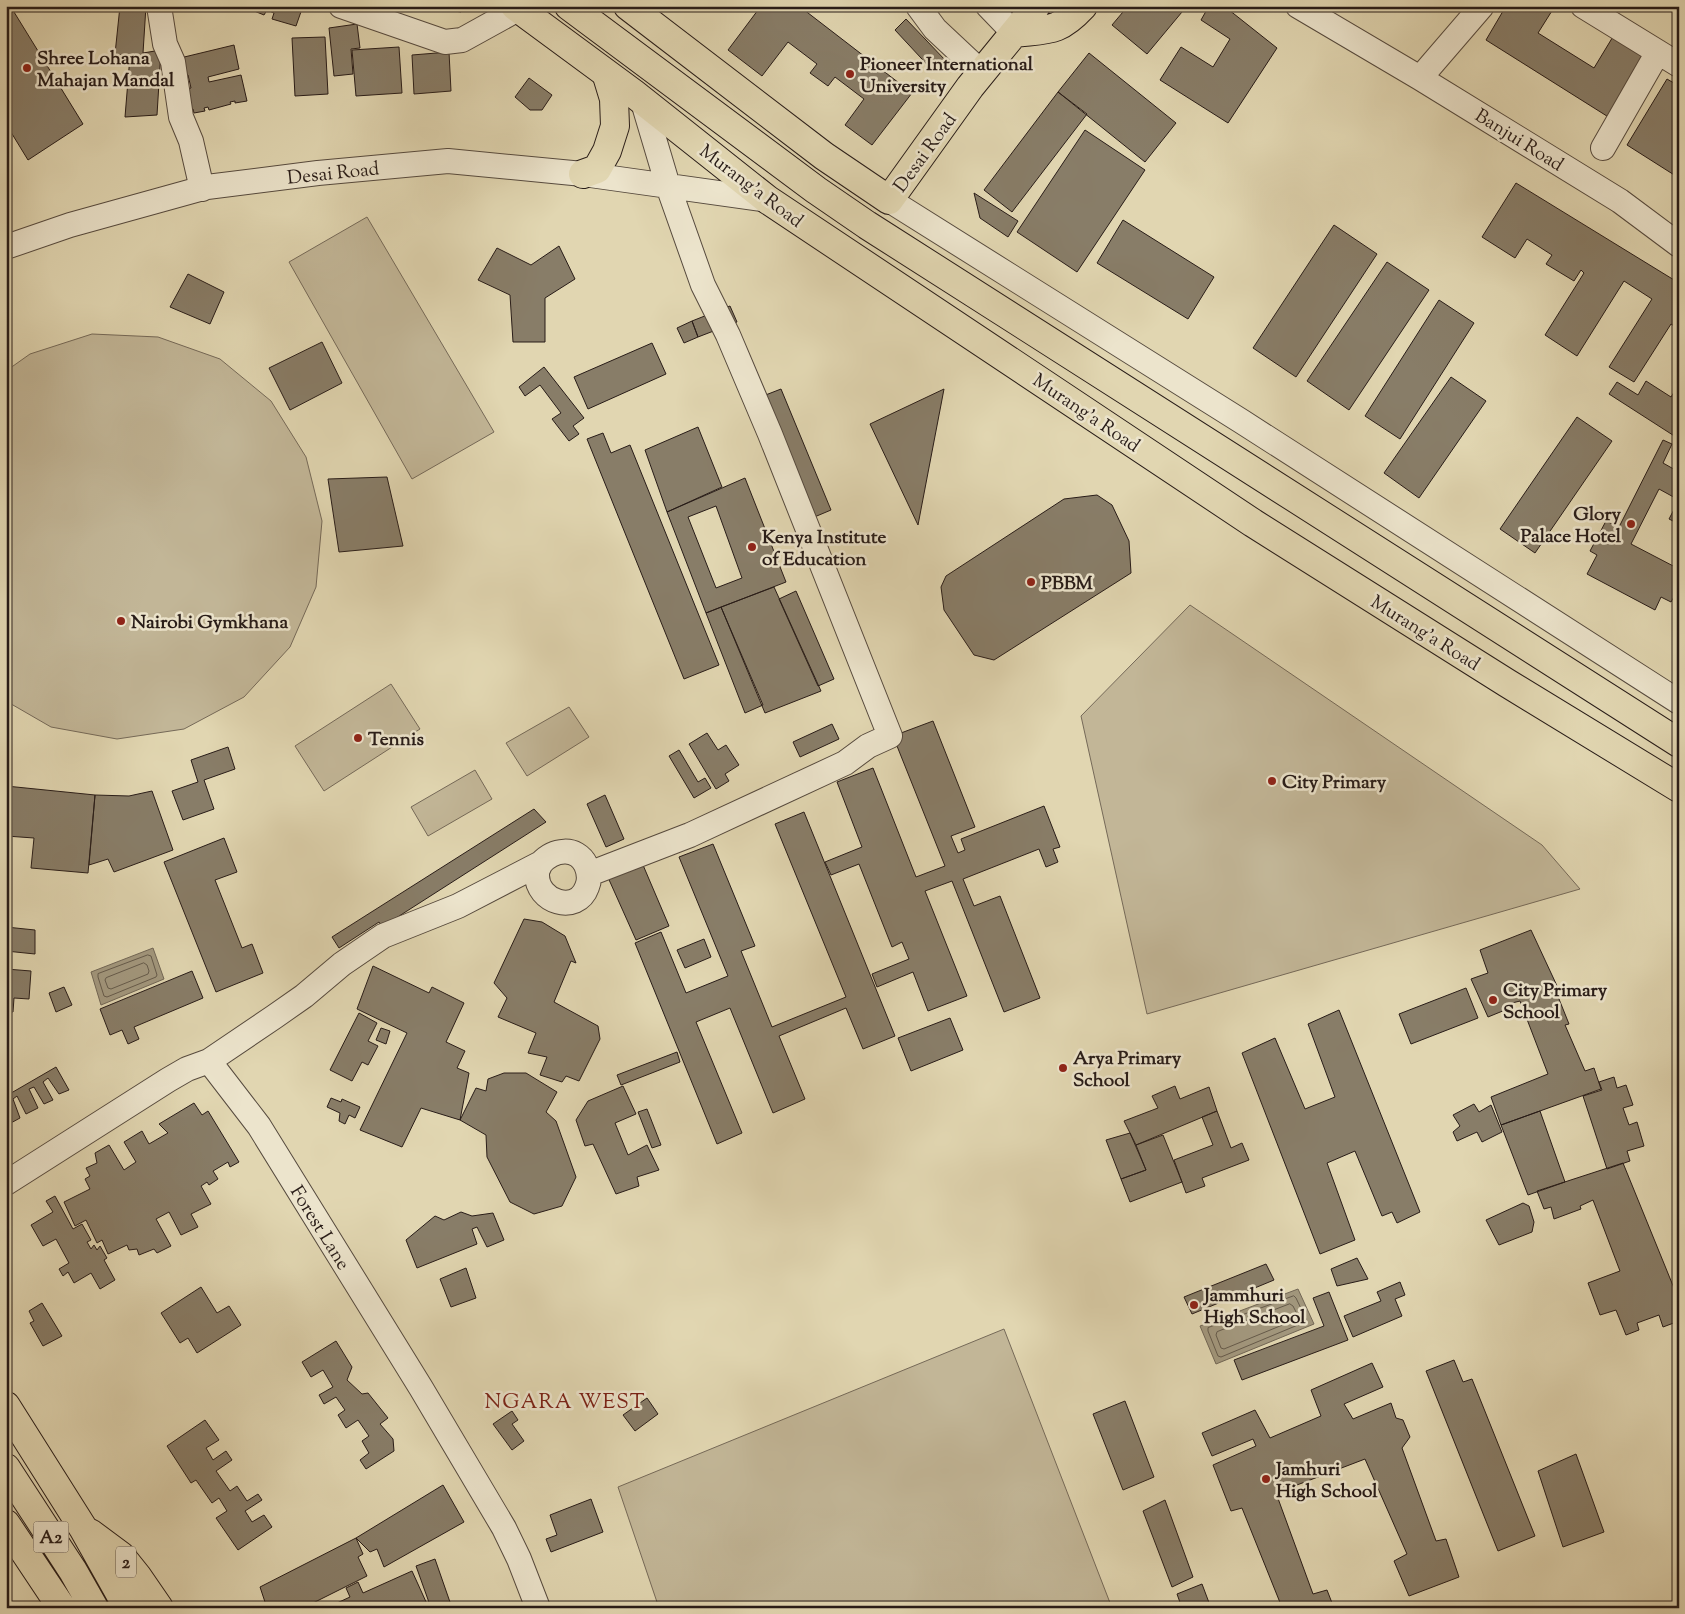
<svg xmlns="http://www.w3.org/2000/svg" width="1685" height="1614" font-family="'Sorts Mill Goudy',serif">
	<rect width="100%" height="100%" fill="#e1d6b1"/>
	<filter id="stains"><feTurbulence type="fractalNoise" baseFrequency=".004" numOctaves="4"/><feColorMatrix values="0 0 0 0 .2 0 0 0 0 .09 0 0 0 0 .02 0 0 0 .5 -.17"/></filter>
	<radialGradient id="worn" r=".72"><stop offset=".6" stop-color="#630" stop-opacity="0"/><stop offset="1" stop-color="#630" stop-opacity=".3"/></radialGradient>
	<!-- green -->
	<path fill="#c2b697" stroke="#756958" d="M 367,217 L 494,432 L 412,479 L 289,262 Z
		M 92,334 L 158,337 L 220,359 L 271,401 L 306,457 L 322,521 L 316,587 L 290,647 L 244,697 L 184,729 L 117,739 L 51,727 L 6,701 L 6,371 L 30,354 Z
		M 1190,605 L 1542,845 L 1580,889 L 1147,1014 L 1081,716 Z
		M 391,684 L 420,729 L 324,791 L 295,746 Z
		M 569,707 L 589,737 L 527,776 L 506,743 Z
		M 475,770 L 492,799 L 428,836 L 411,807 Z
		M 1004,1329 L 1112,1608 L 659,1608 L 618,1487 Z"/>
	<!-- water -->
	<path fill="#a2977d" stroke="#716655" d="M 153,948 L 164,979 L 101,1005 L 91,972 Z
		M 1298,1289 L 1314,1324 L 1216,1364 L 1200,1326 Z"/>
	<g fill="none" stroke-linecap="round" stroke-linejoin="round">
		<!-- shore -->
		<path stroke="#655a4a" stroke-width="1" d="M 148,955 L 151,956 L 157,975 L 156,977 L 107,997 L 104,996 L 98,977 L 98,974 Z
			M 144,963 L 147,965 L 149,971 L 148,974 L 111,989 L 108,988 L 105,980 L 106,978 Z
			M 1294,1296 L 1296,1298 L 1306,1319 L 1305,1322 L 1221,1357 L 1218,1356 L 1208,1331 L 1208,1328 Z
			M 1290,1304 L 1293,1306 L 1298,1316 L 1297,1319 L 1224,1349 L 1221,1348 L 1216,1335 L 1217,1332 Z"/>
	</g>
	<!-- building -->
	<path fill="#887d68" stroke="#281c18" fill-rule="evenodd" d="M 6,6 L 24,6 L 14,12 L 83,124 L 28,160 L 6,124 Z
		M 120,6 L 146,6 L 143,53 L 161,50 L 157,115 L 125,117 L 130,56 L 115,54 Z
		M 242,6 L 303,6 L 296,26 L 272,19 L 274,13 L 267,10 L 264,15 Z
		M 443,6 L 465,6 L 461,12 L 441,9 Z
		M 761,6 L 799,6 L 912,93 L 872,145 L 845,125 L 864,99 L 835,77 L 828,86 L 810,73 L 817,64 L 788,42 L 762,76 L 728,50 Z
		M 1128,6 L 1187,6 L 1147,54 L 1112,25 Z
		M 1209,6 L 1224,6 L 1277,48 L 1228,123 L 1160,80 L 1181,47 L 1213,67 L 1230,39 L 1201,20 Z
		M 1506,6 L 1555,6 L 1538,33 L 1594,68 L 1617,30 L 1652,51 L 1610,118 L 1486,40 Z
		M 906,19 L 946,61 L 934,72 L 895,30 Z
		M 357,24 L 360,48 L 351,49 L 353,74 L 334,76 L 329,28 Z
		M 325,37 L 328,94 L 295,96 L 292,38 Z
		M 234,45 L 239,69 L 208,77 L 209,82 L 241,75 L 247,101 L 235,103 L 235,101 L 230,102 L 231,104 L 209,110 L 208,107 L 204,108 L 205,111 L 194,113 L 193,109 L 188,110 L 187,89 L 191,88 L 188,75 L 181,77 L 176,59 Z
		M 399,47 L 402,93 L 356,96 L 352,50 Z
		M 449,52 L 451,91 L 414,94 L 412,55 Z
		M 1089,53 L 1176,123 L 1145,162 L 1058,92 Z
		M 529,78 L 552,95 L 542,110 L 530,110 L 515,97 Z
		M 1667,79 L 1679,86 L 1679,178 L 1627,145 Z
		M 1058,92 L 1087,114 L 1012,212 L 984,190 Z
		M 1085,130 L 1145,170 L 1077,272 L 1017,232 Z
		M 1516,183 L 1679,283 L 1679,329 L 1671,324 L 1634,382 L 1609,367 L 1652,299 L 1624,281 L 1577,356 L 1545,335 L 1584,273 L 1581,270 L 1574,281 L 1546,264 L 1552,255 L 1527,239 L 1515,258 L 1482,237 Z
		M 974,193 L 1018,221 L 1008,237 L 980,218 Z
		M 1123,220 L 1214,277 L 1188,319 L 1097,263 Z
		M 1334,225 L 1377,254 L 1296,377 L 1253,348 Z
		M 559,246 L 575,279 L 545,298 L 545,342 L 513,342 L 510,295 L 478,280 L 497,248 L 531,265 Z
		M 1387,262 L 1429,290 L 1349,410 L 1307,381 Z
		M 188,274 L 224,292 L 210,324 L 170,307 Z
		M 1439,300 L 1474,323 L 1400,439 L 1365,416 Z
		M 730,306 L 737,322 L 698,337 L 692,321 Z
		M 692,321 L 698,337 L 684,343 L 677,328 Z
		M 322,342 L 342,383 L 290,410 L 269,368 Z
		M 652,343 L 666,374 L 588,409 L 574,377 Z
		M 544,367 L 584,418 L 573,426 L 579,434 L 569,441 L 552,419 L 561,413 L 540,385 L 525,396 L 519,387 Z
		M 1451,377 L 1486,401 L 1419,498 L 1384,473 Z
		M 1646,381 L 1671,397 L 1679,384 L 1679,439 L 1609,394 L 1617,382 L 1638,395 Z
		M 781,389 L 831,510 L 812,518 L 763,396 Z
		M 944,389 L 918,525 L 870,424 Z
		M 1577,417 L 1612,441 L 1535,553 L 1500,529 Z
		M 698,427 L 722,487 L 667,512 L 645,450 Z
		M 603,433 L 611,453 L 630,445 L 719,665 L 684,679 L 587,439 Z
		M 1663,440 L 1672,444 L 1663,463 L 1679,472 L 1679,500 L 1659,489 L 1631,544 L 1679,569 L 1679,588 L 1671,602 L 1661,597 L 1655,610 L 1587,574 L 1597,555 L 1590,551 L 1606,521 L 1619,527 Z
		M 387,477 L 403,546 L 339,552 L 328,479 Z
		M 745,478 L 786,582 L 706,613 L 667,512 ZM 716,506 L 742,578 L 716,588 L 688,517 Z
		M 1097,495 L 1112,505 L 1129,541 L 1131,573 L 994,660 L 974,655 L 944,610 L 941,587 L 946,576 L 1064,499 Z
		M 1679,500 L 1679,524 L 1669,519 Z
		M 774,587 L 821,691 L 765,713 L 721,607 Z
		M 796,591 L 834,679 L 818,686 L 779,599 Z
		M 721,607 L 763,705 L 745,713 L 706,613 Z
		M 933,721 L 975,827 L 951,836 L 958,853 L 965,850 L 961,839 L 1044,806 L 1060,847 L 1053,849 L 1058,862 L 1046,867 L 1039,849 L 963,879 L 974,906 L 1000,896 L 1040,998 L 1004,1012 L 952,881 L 925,891 L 967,996 L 928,1011 L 913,972 L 877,987 L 872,974 L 909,959 L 902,942 L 892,947 L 859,864 L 831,875 L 825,862 L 862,847 L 837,782 L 873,768 L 916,877 L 945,866 L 893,736 Z
		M 832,724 L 839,739 L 800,757 L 793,742 Z
		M 707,733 L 718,750 L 726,745 L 739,765 L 725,774 L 729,781 L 716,789 L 689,744 Z
		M 228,747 L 235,769 L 204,780 L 214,809 L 183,820 L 172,791 L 198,782 L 191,760 Z
		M 679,750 L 698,782 L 705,778 L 711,788 L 694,798 L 669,756 Z
		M 6,786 L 95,795 L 88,873 L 31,868 L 34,838 L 6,836 Z
		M 152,791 L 173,850 L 114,872 L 108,859 L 89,865 L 95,795 L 129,796 Z
		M 605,795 L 624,839 L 606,847 L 587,804 Z
		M 534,809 L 546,822 L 382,927 L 379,922 L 339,948 L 332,937 Z
		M 804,812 L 895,1036 L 863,1049 L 846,1008 L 779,1036 L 805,1099 L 773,1113 L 730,1008 L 696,1022 L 742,1133 L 717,1144 L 635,943 L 661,932 L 686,993 L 728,976 L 679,857 L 713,844 L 755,946 L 741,951 L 772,1027 L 846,997 L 775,824 Z
		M 224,838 L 237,872 L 215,880 L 242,948 L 252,944 L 263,973 L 216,992 L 164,862 Z
		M 640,858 L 669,926 L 636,940 L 606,873 Z
		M 524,919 L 542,922 L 565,936 L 576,963 L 571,961 L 554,1002 L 598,1026 L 600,1039 L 579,1081 L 566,1076 L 562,1082 L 540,1075 L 547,1057 L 528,1053 L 536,1033 L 498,1017 L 507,998 L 494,983 Z
		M 6,927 L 35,930 L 35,954 L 6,951 Z
		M 1531,930 L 1558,988 L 1555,989 L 1569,1024 L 1565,1025 L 1585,1071 L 1594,1068 L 1601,1089 L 1501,1125 L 1491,1097 L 1548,1074 L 1520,1001 L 1508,1004 L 1510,1008 L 1488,1017 L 1471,979 L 1488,973 L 1480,950 Z
		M 704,939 L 711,957 L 685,968 L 677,950 Z
		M 373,966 L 429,993 L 432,987 L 464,1003 L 446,1042 L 465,1051 L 457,1068 L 469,1073 L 460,1120 L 421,1108 L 402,1147 L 360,1130 L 407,1033 L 357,1009 Z
		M 6,969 L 31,971 L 29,999 L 14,998 L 13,1012 L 6,1012 Z
		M 192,971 L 203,998 L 134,1027 L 139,1039 L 128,1044 L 122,1030 L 110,1035 L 100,1009 Z
		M 64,987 L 72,1005 L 56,1012 L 49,993 Z
		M 1466,988 L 1478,1018 L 1411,1044 L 1399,1014 Z
		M 1339,1010 L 1420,1212 L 1397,1223 L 1392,1212 L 1382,1216 L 1355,1151 L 1327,1163 L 1355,1240 L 1320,1254 L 1242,1053 L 1275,1038 L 1305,1109 L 1335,1097 L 1308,1024 Z
		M 359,1013 L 377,1023 L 368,1041 L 378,1046 L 368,1065 L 362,1062 L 352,1081 L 330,1070 Z
		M 950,1018 L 963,1050 L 911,1071 L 898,1038 Z
		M 381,1028 L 390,1031 L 386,1044 L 376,1040 Z
		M 677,1052 L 680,1062 L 621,1085 L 617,1075 Z
		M 56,1067 L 69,1090 L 59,1094 L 48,1078 L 43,1082 L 53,1100 L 44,1104 L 34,1087 L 29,1089 L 38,1108 L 26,1114 L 17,1096 L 13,1099 L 20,1118 L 9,1124 L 6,1117 L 6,1096 Z
		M 504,1073 L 526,1073 L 557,1092 L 546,1112 L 556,1121 L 576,1177 L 562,1206 L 534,1214 L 510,1202 L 487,1157 L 486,1135 L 460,1120 L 476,1088 L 486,1091 L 488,1079 Z
		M 1614,1077 L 1617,1088 L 1626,1085 L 1633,1105 L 1623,1108 L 1629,1125 L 1637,1122 L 1644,1146 L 1627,1151 L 1630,1161 L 1607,1169 L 1583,1096 L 1602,1090 L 1599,1082 Z
		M 623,1086 L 636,1114 L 615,1123 L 628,1155 L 647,1145 L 659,1170 L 637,1177 L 639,1186 L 616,1194 L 593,1144 L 585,1146 L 576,1120 L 588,1101 Z
		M 1175,1086 L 1180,1099 L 1209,1087 L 1217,1111 L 1136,1145 L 1124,1121 L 1158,1108 L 1152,1096 Z
		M 331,1098 L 341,1102 L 342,1099 L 360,1107 L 355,1118 L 349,1115 L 345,1124 L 339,1121 L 340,1113 L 327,1107 Z
		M 194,1103 L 202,1115 L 208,1111 L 239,1162 L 230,1167 L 228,1162 L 213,1171 L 218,1179 L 209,1185 L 207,1182 L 201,1186 L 211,1204 L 191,1214 L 198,1227 L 181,1235 L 169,1212 L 156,1219 L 171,1246 L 157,1253 L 154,1249 L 139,1255 L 137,1249 L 129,1250 L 127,1245 L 108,1254 L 102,1240 L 97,1243 L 86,1220 L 75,1226 L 64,1202 L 90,1189 L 85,1179 L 90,1176 L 86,1168 L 97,1163 L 95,1153 L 109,1145 L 124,1170 L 136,1162 L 124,1142 L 142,1131 L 149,1144 L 168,1133 L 159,1124 Z
		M 1474,1104 L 1479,1112 L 1491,1105 L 1502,1132 L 1482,1142 L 1477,1132 L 1457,1141 L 1453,1132 L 1460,1126 L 1453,1115 Z
		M 647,1109 L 661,1145 L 652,1148 L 638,1112 Z
		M 1217,1111 L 1231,1148 L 1242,1143 L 1249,1160 L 1202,1178 L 1205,1186 L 1186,1193 L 1174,1160 L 1213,1145 L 1202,1117 Z
		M 1540,1111 L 1565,1182 L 1528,1195 L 1501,1125 Z
		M 1130,1133 L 1146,1170 L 1121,1179 L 1106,1140 Z
		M 1163,1135 L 1182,1182 L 1130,1202 L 1121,1179 L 1146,1170 L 1136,1145 Z
		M 1623,1163 L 1676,1293 L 1675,1294 L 1679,1305 L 1679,1321 L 1663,1327 L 1659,1315 L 1637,1323 L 1639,1330 L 1626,1335 L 1616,1310 L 1600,1315 L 1588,1283 L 1620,1271 L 1593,1200 L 1580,1206 L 1581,1209 L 1554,1219 L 1551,1207 L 1544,1209 L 1537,1191 Z
		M 55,1196 L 73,1229 L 82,1224 L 91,1240 L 87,1242 L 91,1249 L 94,1245 L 97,1250 L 100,1246 L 107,1258 L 104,1260 L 115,1280 L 100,1289 L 91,1273 L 74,1283 L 68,1272 L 63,1276 L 59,1269 L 69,1263 L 56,1239 L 43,1246 L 31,1225 L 53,1212 L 46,1201 Z
		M 1523,1203 L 1529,1206 L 1534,1222 L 1532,1232 L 1499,1245 L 1486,1220 Z
		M 461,1212 L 472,1216 L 493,1213 L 504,1240 L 487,1247 L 477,1227 L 472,1229 L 477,1244 L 417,1268 L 406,1240 L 435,1216 L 444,1220 Z
		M 1357,1258 L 1368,1279 L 1337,1286 L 1331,1269 Z
		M 1266,1264 L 1274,1280 L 1192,1314 L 1184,1297 Z
		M 466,1268 L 476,1298 L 451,1307 L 440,1279 Z
		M 1400,1282 L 1405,1295 L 1395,1299 L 1402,1316 L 1353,1337 L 1344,1316 L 1381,1301 L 1377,1292 Z
		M 201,1287 L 217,1313 L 229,1306 L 241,1325 L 197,1353 L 188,1338 L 180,1343 L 161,1313 Z
		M 1329,1292 L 1348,1340 L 1242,1380 L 1234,1360 L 1324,1326 L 1313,1298 Z
		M 42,1303 L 62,1336 L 43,1346 L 30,1323 L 34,1321 L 29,1311 Z
		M 336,1341 L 352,1367 L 347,1380 L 362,1394 L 368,1393 L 388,1418 L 380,1424 L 393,1439 L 394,1451 L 366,1469 L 360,1460 L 369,1453 L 362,1441 L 369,1436 L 358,1420 L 346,1428 L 338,1415 L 345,1410 L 336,1397 L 324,1404 L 319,1395 L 333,1387 L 323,1370 L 311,1377 L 302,1362 Z
		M 1454,1360 L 1463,1382 L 1472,1379 L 1535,1536 L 1498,1551 L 1426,1371 Z
		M 1372,1363 L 1383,1387 L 1344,1404 L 1353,1419 L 1391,1403 L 1396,1418 L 1403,1420 L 1410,1437 L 1402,1448 L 1436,1541 L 1446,1539 L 1459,1577 L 1409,1596 L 1394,1561 L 1407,1554 L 1365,1459 L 1276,1493 L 1313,1594 L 1327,1590 L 1334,1608 L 1278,1608 L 1281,1605 L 1242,1508 L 1231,1511 L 1213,1465 L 1256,1446 L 1253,1439 L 1212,1456 L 1202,1433 L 1255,1410 L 1270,1438 L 1321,1416 L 1311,1390 Z
		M 647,1398 L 658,1414 L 635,1431 L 623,1415 Z
		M 1125,1401 L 1154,1477 L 1123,1490 L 1093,1414 Z
		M 512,1411 L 518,1420 L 512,1424 L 524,1441 L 512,1450 L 493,1424 Z
		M 205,1420 L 219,1440 L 206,1448 L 213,1460 L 226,1451 L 232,1460 L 216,1471 L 230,1491 L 237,1486 L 247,1501 L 258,1494 L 262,1500 L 245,1511 L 252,1522 L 264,1515 L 272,1527 L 238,1550 L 216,1518 L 227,1511 L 219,1498 L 212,1503 L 196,1480 L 191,1483 L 167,1446 Z
		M 1576,1454 L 1604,1532 L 1563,1547 L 1538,1471 Z
		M 443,1485 L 464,1522 L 384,1567 L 377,1549 L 370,1552 L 356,1538 Z
		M 591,1499 L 603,1532 L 551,1552 L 546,1539 L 557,1535 L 550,1515 Z
		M 1165,1500 L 1193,1577 L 1172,1587 L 1143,1511 Z
		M 356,1538 L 363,1554 L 358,1557 L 367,1576 L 303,1608 L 281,1608 L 279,1605 L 274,1608 L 267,1608 L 260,1587 Z
		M 435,1559 L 451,1605 L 445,1608 L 431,1608 L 416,1566 Z
		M 412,1571 L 427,1604 L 418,1608 L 339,1608 L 337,1603 L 350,1597 L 346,1588 L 358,1582 L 363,1593 Z
		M 1202,1584 L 1211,1608 L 1182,1608 L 1177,1594 Z"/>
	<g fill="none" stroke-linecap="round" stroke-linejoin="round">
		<!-- minor casing -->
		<g stroke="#564a3e" stroke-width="26">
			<path id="minor" d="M 159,6 L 165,44 L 173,62 L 181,117 L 191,141 L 202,189
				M 341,6 L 445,42 L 462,40 L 518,9
				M 918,6 L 935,29 L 982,73
				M 988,6 L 1014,33
				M 1298,6 L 1420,78 L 1620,201 L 1679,245
				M 1583,6 L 1679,65
				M 1420,78 L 1482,6
				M 1603,148 L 1658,52
				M 889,200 L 1241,421 L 1679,702
				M 6,247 L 70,225 L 207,187 L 318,173 L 448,161 L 583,174 L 768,200
				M 589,874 L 690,835 L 845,763 L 868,746 L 890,736 L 770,434 L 728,335 L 703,285 L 668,186 L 643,102
				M 209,1061 L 259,1126 L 421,1388 L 504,1528 L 519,1559 L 538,1608
				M 6,1183 L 168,1080 L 187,1069 L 209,1061 L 274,1017 L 304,996 L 342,964 L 383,936 L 458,906 L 541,863 C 553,850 576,845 586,865 C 589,872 590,880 587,887 C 577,915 536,902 537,874 C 537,871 539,867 541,863"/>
		</g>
		<!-- major casing -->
		<g stroke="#281c18" stroke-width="30">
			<path id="major" d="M 628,6 L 824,156 L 889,200 L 970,87 L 1036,6
				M 1014,33 C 1048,29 1058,33 1083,6
				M 583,174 L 597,169 L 607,151 L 615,126 L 614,99 L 607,76
				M 6,1406 L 83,1528 L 128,1608
				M 6,1468 L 73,1571 L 94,1608
				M 6,1524 L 62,1608
				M 90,1533 L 121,1556 L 137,1576 L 159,1608"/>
		</g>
		<!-- highway casing -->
		<g stroke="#281c18" stroke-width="30">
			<path id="highway" d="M 515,6 L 633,93 L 768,200 L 1253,523 L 1507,683 L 1679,788
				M 569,6 L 816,190 L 867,225 L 1679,743"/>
		</g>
		<!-- minor -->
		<use href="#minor" stroke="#ece4cc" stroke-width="24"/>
		<!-- major -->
		<use href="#major" stroke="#e1d6b1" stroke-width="28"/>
		<!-- highway -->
		<use href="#highway" stroke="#e1d6b1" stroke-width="28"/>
	</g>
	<!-- markers -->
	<g fill="#8f2418" stroke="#ece4cc" stroke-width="2">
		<circle cx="27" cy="68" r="5"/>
		<circle cx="850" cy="74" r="5"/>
		<circle cx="1631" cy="524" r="5"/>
		<circle cx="752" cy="547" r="5"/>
		<circle cx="1031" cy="582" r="5"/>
		<circle cx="121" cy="621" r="5"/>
		<circle cx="358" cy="738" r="5"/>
		<circle cx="1272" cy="781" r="5"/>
		<circle cx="1493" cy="1000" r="5"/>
		<circle cx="1063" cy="1068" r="5"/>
		<circle cx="1194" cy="1305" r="5"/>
		<circle cx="1266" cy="1479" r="5"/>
	</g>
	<g text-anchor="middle" stroke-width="5" stroke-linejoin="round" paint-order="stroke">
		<!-- shield labels -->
		<g fill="#ece4cc" stroke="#63584e" stroke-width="1">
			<rect x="33.5" y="1521.5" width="35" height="31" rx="4"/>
			<rect x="116" y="1546.5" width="20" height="31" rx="4"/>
		</g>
		<g font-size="18" font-weight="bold" fill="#281c18">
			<text x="51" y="1543">A2</text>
			<text x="126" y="1568">2</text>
		</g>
		<!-- poi labels -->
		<g font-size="19" font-weight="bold" fill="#281c18" stroke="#ece4cc" text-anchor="start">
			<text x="37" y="64">Shree Lohana<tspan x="37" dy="22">Mahajan Mandal</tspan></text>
			<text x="860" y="70">Pioneer International<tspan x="860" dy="22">University</tspan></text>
			<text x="1621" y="520" text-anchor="end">Glory<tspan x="1621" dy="22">Palace Hotel</tspan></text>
			<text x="762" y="543">Kenya Institute<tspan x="762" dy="22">of Education</tspan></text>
			<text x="1041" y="589">PBBM</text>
			<text x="131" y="628">Nairobi Gymkhana</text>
			<text x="368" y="745">Tennis</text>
			<text x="1282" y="788">City Primary</text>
			<text x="1503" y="996">City Primary<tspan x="1503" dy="22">School</tspan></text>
			<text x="1073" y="1064">Arya Primary<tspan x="1073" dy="22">School</tspan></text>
			<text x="1204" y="1301">Jammhuri<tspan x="1204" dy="22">High School</tspan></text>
			<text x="1276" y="1475">Jamhuri<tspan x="1276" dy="22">High School</tspan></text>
		</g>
		<!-- street labels -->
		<g font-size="19" fill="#281c18" stroke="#ece4cc">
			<text transform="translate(1520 139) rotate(32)" y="7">Banjui Road</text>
			<text transform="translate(924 152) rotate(-54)" y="7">Desai Road</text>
			<text transform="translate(333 172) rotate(-6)" y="7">Desai Road</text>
			<text transform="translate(752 185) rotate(37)" y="7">Murang'a Road</text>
			<text transform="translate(1087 412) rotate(34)" y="7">Murang'a Road</text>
			<text transform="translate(1426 632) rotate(32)" y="7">Murang'a Road</text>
			<text transform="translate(321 1227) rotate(58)" y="7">Forest Lane</text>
		</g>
		<!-- quarter labels -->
		<g font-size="21" letter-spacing="1" fill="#7a1f14" stroke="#ece4cc">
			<text x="565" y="1408">NGARA WEST</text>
		</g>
	</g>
	<!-- margin -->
	<rect width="1685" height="1614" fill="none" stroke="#e1d6b1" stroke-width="25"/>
	<rect x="8" y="8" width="1670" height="1599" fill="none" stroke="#281c18" stroke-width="2.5"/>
	<rect x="12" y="12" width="1660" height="1589" fill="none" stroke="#281c18"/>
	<rect width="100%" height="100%" filter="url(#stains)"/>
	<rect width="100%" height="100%" fill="url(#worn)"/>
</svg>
